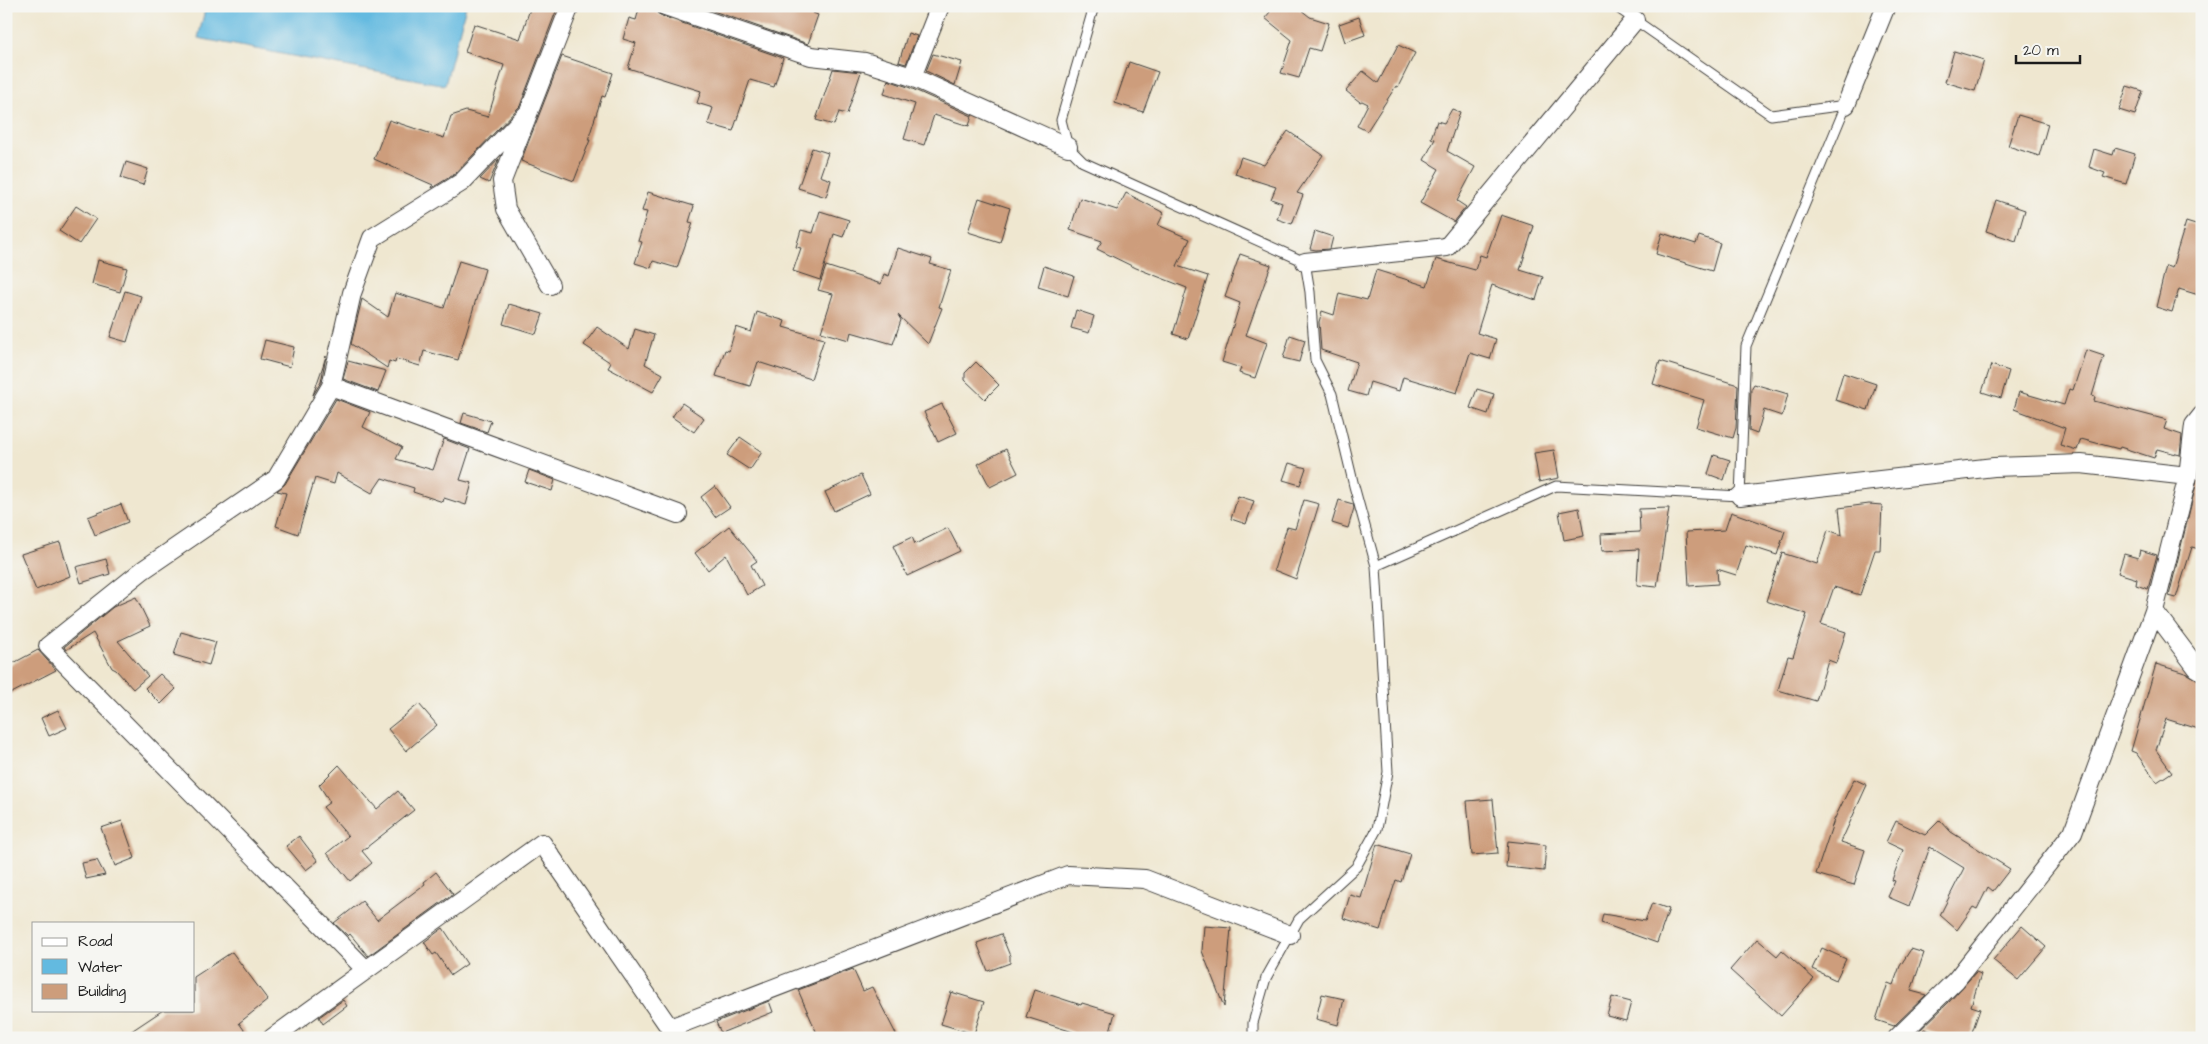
<svg xmlns="http://www.w3.org/2000/svg" width="2208" height="1044" font-family="'Architects Daughter',sans-serif">
	<rect width="100%" height="100%" fill="#f6f6f2"/>
	<filter id="ink" filterUnits="userSpaceOnUse"><feTurbulence type="fractalNoise" baseFrequency=".02" numOctaves="2"/><feDisplacementMap in="SourceGraphic" scale="10" xChannelSelector="R" yChannelSelector="G"/><feConvolveMatrix kernelMatrix="1 2 1 2 8 2 1 2 1" color-interpolation-filters="sRGB"/></filter>
	<filter id="wash" filterUnits="userSpaceOnUse"><feTurbulence type="fractalNoise" baseFrequency=".0096" numOctaves="4" result="noise"/><feDisplacementMap in="SourceGraphic" scale="20" xChannelSelector="R" yChannelSelector="G"/><feGaussianBlur stdDeviation="1.12" result="paint"/><feColorMatrix in="noise" values="0 0 0 0 0 0 0 0 0 0 0 0 0 0 0 0 0 1.4 0 .05"/><feComposite in="paint" operator="in"/></filter>
	<g filter="url(#wash)">
		<rect width="100%" height="100%" fill="#efe7d0"/>
		<!-- water -->
		<path fill="#63bae0" stroke="#406b7e" d="M 206,6 L 466,6 L 445,85 L 198,38 Z"/>
		<g id="blocks">
			<!-- building -->
			<path fill="#cd9d7b" d="M 531,6 L 558,6 L 520,106 L 455,174 L 432,188 L 433,185 L 374,159 L 389,120 L 444,138 L 451,116 L 466,111 L 488,117 L 504,65 L 465,52 L 474,24 L 520,39 Z
				M 640,6 L 655,6 L 657,13 L 662,16 L 783,58 L 774,87 L 750,80 L 733,131 L 708,124 L 713,108 L 697,103 L 701,91 L 628,68 L 636,43 L 623,39 L 629,18 L 636,20 Z
				M 699,6 L 815,6 L 813,13 L 818,15 L 808,44 Z
				M 1275,6 L 1296,6 L 1310,17 L 1329,23 L 1320,51 L 1309,48 L 1299,78 L 1281,73 L 1292,40 L 1265,18 Z
				M 1359,17 L 1365,35 L 1345,42 L 1339,24 Z
				M 908,33 L 917,36 L 906,64 L 899,62 Z
				M 1398,45 L 1415,53 L 1398,87 L 1396,86 L 1367,131 L 1357,126 L 1368,104 L 1362,101 L 1360,102 L 1346,91 L 1363,71 L 1378,83 Z
				M 1954,51 L 1984,60 L 1975,91 L 1945,82 Z
				M 933,54 L 962,62 L 955,85 L 926,71 Z
				M 562,56 L 613,73 L 605,97 L 602,96 L 588,140 L 590,140 L 574,181 L 521,161 Z
				M 1129,62 L 1158,72 L 1143,112 L 1115,103 Z
				M 833,69 L 861,72 L 847,114 L 839,112 L 834,125 L 816,120 Z
				M 888,80 L 908,87 L 972,116 L 969,126 L 934,115 L 924,145 L 904,139 L 915,104 L 884,94 Z
				M 2127,86 L 2143,91 L 2135,115 L 2119,110 Z
				M 1452,109 L 1460,112 L 1447,151 L 1475,167 L 1457,201 L 1466,207 L 1454,222 L 1420,203 L 1439,169 L 1424,160 L 1435,139 L 1431,138 L 1437,121 L 1444,123 Z
				M 2018,115 L 2048,124 L 2039,156 L 2008,146 Z
				M 1288,131 L 1323,155 L 1297,193 L 1303,195 L 1292,224 L 1277,219 L 1282,203 L 1271,199 L 1276,187 L 1235,174 L 1241,157 L 1264,165 Z
				M 812,148 L 828,153 L 820,176 L 831,180 L 826,197 L 798,188 Z
				M 2115,148 L 2135,154 L 2126,184 L 2103,177 L 2105,173 L 2089,167 L 2094,149 L 2113,155 Z
				M 499,159 L 489,183 L 480,179 Z
				M 126,162 L 148,169 L 143,185 L 121,178 Z
				M 648,192 L 694,206 L 689,222 L 693,223 L 677,268 L 653,261 L 651,268 L 635,263 L 642,242 L 638,241 L 647,212 L 642,211 Z
				M 1126,193 L 1164,213 L 1158,225 L 1190,239 L 1177,266 L 1208,276 L 1188,339 L 1173,334 L 1187,288 L 1136,268 L 1097,249 L 1102,241 L 1070,230 L 1080,198 L 1117,210 Z
				M 979,198 L 1010,208 L 1000,242 L 968,232 Z
				M 1996,200 L 2025,210 L 2016,241 L 1986,231 Z
				M 76,206 L 96,219 L 79,244 L 59,231 Z
				M 820,211 L 849,220 L 843,237 L 834,234 L 820,280 L 793,271 L 801,248 L 796,247 L 801,230 L 813,233 Z
				M 1501,215 L 1534,226 L 1520,270 L 1543,277 L 1536,300 L 1492,285 L 1477,333 L 1496,339 L 1490,359 L 1470,353 L 1457,393 L 1403,377 L 1399,391 L 1370,382 L 1366,396 L 1348,391 L 1357,362 L 1321,350 L 1319,322 L 1322,311 L 1334,315 L 1339,293 L 1367,300 L 1376,270 L 1427,286 L 1436,259 L 1475,270 L 1480,255 L 1486,257 Z
				M 2186,222 L 2202,227 L 2202,296 L 2179,289 L 2172,312 L 2156,307 L 2166,266 L 2172,268 Z
				M 1315,231 L 1333,237 L 1330,249 L 1316,250 L 1310,249 Z
				M 1662,233 L 1696,244 L 1699,236 L 1720,243 L 1712,271 L 1656,254 Z
				M 898,248 L 932,259 L 930,264 L 951,270 L 939,307 L 942,308 L 928,344 L 898,315 L 901,320 L 893,344 L 851,332 L 849,340 L 821,332 L 833,294 L 818,290 L 826,266 L 881,284 L 884,274 L 889,276 Z
				M 1240,254 L 1271,265 L 1246,335 L 1267,343 L 1255,378 L 1239,373 L 1241,368 L 1222,362 L 1240,303 L 1225,297 Z
				M 98,260 L 127,268 L 120,292 L 92,284 Z
				M 459,261 L 485,269 L 458,360 L 424,351 L 420,366 L 396,359 L 395,363 L 389,361 L 387,368 L 351,344 L 362,299 L 388,317 L 395,293 L 444,308 Z
				M 1044,266 L 1074,276 L 1068,296 L 1038,287 Z
				M 125,291 L 141,296 L 127,342 L 110,337 Z
				M 509,304 L 543,314 L 536,334 L 503,324 Z
				M 1076,310 L 1094,316 L 1089,333 L 1071,328 Z
				M 757,312 L 785,321 L 783,327 L 824,339 L 811,379 L 758,362 L 750,386 L 716,376 L 725,350 L 729,351 L 736,327 L 751,332 Z
				M 597,327 L 629,349 L 635,329 L 654,335 L 645,364 L 663,374 L 653,392 L 608,368 L 611,363 L 584,345 Z
				M 1290,335 L 1305,340 L 1299,362 L 1283,358 Z
				M 265,340 L 294,347 L 290,367 L 260,359 Z
				M 2086,350 L 2104,356 L 2092,396 L 2095,397 L 2094,401 L 2167,420 L 2164,429 L 2182,435 L 2180,455 L 2157,449 L 2154,458 L 2120,447 L 2119,449 L 2081,439 L 2077,450 L 2060,445 L 2065,428 L 2014,409 L 2019,392 L 2064,405 L 2069,389 L 2073,390 Z
				M 326,356 L 321,382 L 313,395 L 323,366 Z
				M 348,361 L 386,371 L 378,392 L 343,379 Z
				M 1660,361 L 1738,385 L 1736,428 L 1733,438 L 1696,427 L 1704,400 L 1653,384 Z
				M 976,362 L 999,385 L 985,399 L 965,380 L 965,373 Z
				M 1991,365 L 2009,371 L 2001,398 L 1982,392 Z
				M 1843,373 L 1876,384 L 1868,410 L 1835,400 Z
				M 1754,384 L 1788,394 L 1782,416 L 1764,410 L 1757,434 L 1749,431 L 1751,389 Z
				M 1477,389 L 1494,394 L 1488,414 L 1470,408 Z
				M 336,399 L 370,412 L 363,427 L 402,447 L 396,459 L 433,470 L 444,439 L 470,449 L 460,480 L 472,483 L 466,505 L 444,498 L 443,502 L 413,492 L 414,488 L 382,478 L 372,493 L 337,473 L 334,484 L 315,478 L 298,534 L 276,526 L 286,493 L 277,491 L 285,484 Z
				M 682,403 L 704,418 L 694,432 L 672,417 Z
				M 942,404 L 957,433 L 938,442 L 924,412 Z
				M 464,413 L 491,421 L 487,432 L 461,423 Z
				M 740,437 L 762,452 L 750,470 L 727,455 Z
				M 1006,449 L 1018,473 L 990,487 L 978,464 Z
				M 1554,450 L 1559,478 L 1539,482 L 1534,453 Z
				M 1714,455 L 1730,460 L 1724,480 L 1708,474 Z
				M 1289,463 L 1306,468 L 1300,485 L 1283,480 Z
				M 529,470 L 555,480 L 552,491 L 525,482 Z
				M 2199,472 L 2202,472 L 2202,550 L 2192,547 L 2176,598 L 2169,596 Z
				M 861,475 L 870,494 L 834,511 L 825,492 Z
				M 715,486 L 730,507 L 715,517 L 701,497 Z
				M 1238,496 L 1254,501 L 1246,524 L 1231,519 Z
				M 1304,500 L 1319,504 L 1296,579 L 1274,570 L 1287,527 L 1295,529 Z
				M 1339,500 L 1353,504 L 1354,508 L 1348,528 L 1332,523 Z
				M 121,504 L 128,522 L 95,535 L 88,517 Z
				M 1869,504 L 1882,505 L 1880,550 L 1875,550 L 1860,595 L 1834,587 L 1821,624 L 1846,632 L 1836,663 L 1828,660 L 1816,701 L 1778,690 L 1788,656 L 1793,657 L 1807,614 L 1766,601 L 1782,553 L 1817,564 L 1828,530 L 1842,535 L 1839,508 Z
				M 1579,508 L 1584,536 L 1564,540 L 1559,512 Z
				M 1669,508 L 1657,587 L 1637,585 L 1639,549 L 1602,551 L 1601,534 L 1640,532 L 1639,509 Z
				M 1731,512 L 1785,531 L 1777,555 L 1746,545 L 1736,575 L 1717,569 L 1718,584 L 1689,586 L 1686,532 L 1725,530 Z
				M 729,526 L 757,561 L 751,565 L 762,586 L 747,595 L 726,555 L 708,570 L 695,553 Z
				M 948,528 L 960,551 L 907,576 L 893,546 L 912,537 L 915,544 Z
				M 60,542 L 70,576 L 36,590 L 21,554 Z
				M 2140,550 L 2157,555 L 2148,589 L 2136,585 L 2137,579 L 2118,573 L 2124,554 L 2138,558 Z
				M 106,559 L 110,574 L 81,583 L 76,567 Z
				M 136,597 L 150,626 L 118,641 L 148,676 L 133,689 L 116,670 L 112,668 L 93,633 L 66,650 L 64,647 L 113,607 Z
				M 181,632 L 216,642 L 209,665 L 174,655 Z
				M 38,650 L 56,670 L 6,696 L 6,667 Z
				M 2156,664 L 2188,674 L 2202,682 L 2202,730 L 2166,719 L 2156,750 L 2172,772 L 2157,782 L 2136,753 L 2131,751 Z
				M 160,674 L 176,689 L 161,704 L 145,688 Z
				M 419,704 L 437,725 L 406,751 L 388,729 Z
				M 58,710 L 67,728 L 49,736 L 41,718 Z
				M 339,765 L 377,809 L 398,791 L 414,810 L 362,851 L 372,863 L 350,881 L 327,853 L 348,836 L 323,807 L 330,802 L 319,785 Z
				M 1854,779 L 1867,785 L 1841,842 L 1865,850 L 1854,885 L 1816,874 L 1834,820 Z
				M 1493,799 L 1498,853 L 1472,855 L 1467,801 Z
				M 1940,820 L 1951,832 L 2010,869 L 1993,891 L 1988,887 L 1977,909 L 1973,907 L 1957,930 L 1940,915 L 1964,868 L 1930,847 L 1909,906 L 1888,897 L 1895,881 L 1892,880 L 1903,850 L 1886,842 L 1896,821 L 1925,835 Z
				M 122,821 L 135,858 L 115,866 L 101,828 Z
				M 299,836 L 318,861 L 306,870 L 286,846 Z
				M 1508,841 L 1546,845 L 1544,871 L 1506,867 Z
				M 1377,844 L 1410,854 L 1401,882 L 1396,880 L 1380,930 L 1343,918 L 1350,895 L 1361,898 Z
				M 97,860 L 105,875 L 86,879 L 82,863 Z
				M 436,872 L 453,894 L 368,956 L 350,934 L 348,936 L 334,923 L 362,901 L 377,920 L 425,884 L 424,882 Z
				M 1652,903 L 1669,909 L 1657,943 L 1601,923 L 1603,914 L 1645,921 Z
				M 1204,926 L 1231,928 L 1224,1007 L 1202,951 Z
				M 2022,926 L 2046,947 L 2018,980 L 1993,960 Z
				M 443,928 L 467,964 L 451,975 L 436,953 L 433,955 L 424,942 Z
				M 1001,934 L 1010,956 L 1010,963 L 988,971 L 977,943 Z
				M 1757,939 L 1777,956 L 1782,950 L 1814,979 L 1781,1016 L 1730,970 Z
				M 1822,948 L 1846,959 L 1836,980 L 1812,969 Z
				M 1911,949 L 1924,953 L 1911,991 L 1926,995 L 1894,1026 L 1876,1020 L 1888,983 L 1893,985 L 1900,966 Z
				M 232,952 L 268,1000 L 239,1023 L 250,1038 L 121,1038 L 163,1010 L 194,1010 L 194,977 Z
				M 853,969 L 863,991 L 872,987 L 898,1038 L 819,1038 L 798,990 Z
				M 1976,972 L 1981,974 L 1971,1006 L 1980,1009 L 1970,1038 L 1952,1038 L 1924,1029 L 1922,1034 L 1917,1033 L 1949,1002 Z
				M 1035,990 L 1081,1005 L 1082,1003 L 1115,1013 L 1108,1038 L 1081,1038 L 1072,1035 L 1073,1032 L 1026,1017 Z
				M 951,992 L 984,1002 L 974,1034 L 941,1024 Z
				M 1322,994 L 1344,999 L 1338,1025 L 1316,1019 Z
				M 1612,997 L 1631,1002 L 1626,1021 L 1607,1016 Z
				M 343,1000 L 347,1006 L 323,1024 L 319,1017 Z
				M 769,1001 L 773,1012 L 721,1033 L 716,1022 Z"/>
		</g>
	</g>
	<g filter="url(#ink)">
		<use href="#blocks" fill-opacity="0" stroke="#3c3a37" stroke-width="1"/>
		<g fill="none" stroke-linecap="round" stroke-linejoin="round">
			<!-- service casing -->
			<g stroke="#3c3a37" stroke-width="11">
				<path id="service" d="M 1094,6 L 1061,120 L 1068,147 L 1083,162 L 1305,262 L 1310,292 L 1315,360 L 1332,394 L 1354,486 L 1376,566 L 1388,772 L 1377,829 L 1356,867 L 1299,919 L 1266,978 L 1253,1023 L 1253,1038
					M 1376,566 L 1556,486 L 1740,496 L 1746,346 L 1846,105 L 1771,115 L 1615,6"/>
			</g>
			<!-- minor casing -->
			<g stroke="#3c3a37" stroke-width="20">
				<path id="minor" d="M 665,6 L 811,56 L 865,62 L 912,77 L 1068,147
					M 912,77 L 940,6
					M 1846,105 L 1886,6
					M 1305,262 L 1447,247 L 1635,20
					M 550,285 L 506,209 L 502,181 L 570,6
					M 331,386 L 678,514
					M 2188,476 L 2154,611 L 2197,668 L 2202,671
					M 1740,496 L 1994,467 L 2081,464 L 2188,476 L 2194,425 L 2202,415
					M 366,970 L 48,646 L 143,570 L 276,479 L 331,386 L 352,293 L 372,238 L 462,182 L 528,113
					M 670,1028 L 1068,875 L 1145,879 L 1290,935
					M 272,1038 L 542,843 L 676,1037
					M 1897,1038 L 1956,980 L 2073,832 L 2154,611"/>
			</g>
			<!-- service -->
			<use href="#service" stroke="#fff" stroke-width="9"/>
			<!-- minor -->
			<use href="#minor" stroke="#fff" stroke-width="18"/>
		</g>
	</g>
	<!-- margin -->
	<rect width="2208" height="1044" fill="none" stroke="#f6f6f2" stroke-width="25"/>
	<!-- legend -->
	<rect x="32" y="922" width="162" height="90" fill="#f6f6f2" stroke="#9f9f9c"/>
	<rect x="42" y="938" width="25" height="8" fill="#ffffff" stroke="#9f9f9c"/>
	<text x="78" y="946" font-size="15" fill="#1c1c1c">Road</text>
	<rect x="42" y="959" width="25" height="15" fill="#63bae0" stroke="#9f9f9c"/>
	<text x="78" y="972" font-size="15" fill="#1c1c1c">Water</text>
	<rect x="42" y="984" width="25" height="15" fill="#cd9d7b" stroke="#9f9f9c"/>
	<text x="78" y="996" font-size="15" fill="#1c1c1c">Building</text>
	<!-- scale -->
	<path d="M2016 55v8h64v-8" fill="none" stroke="#1c1c1c" stroke-width="2.5"/>
	<text x="2023" y="55" font-size="15" fill="#1c1c1c" stroke="#f6f6f2" stroke-width="4" paint-order="stroke">20 m</text>
</svg>
